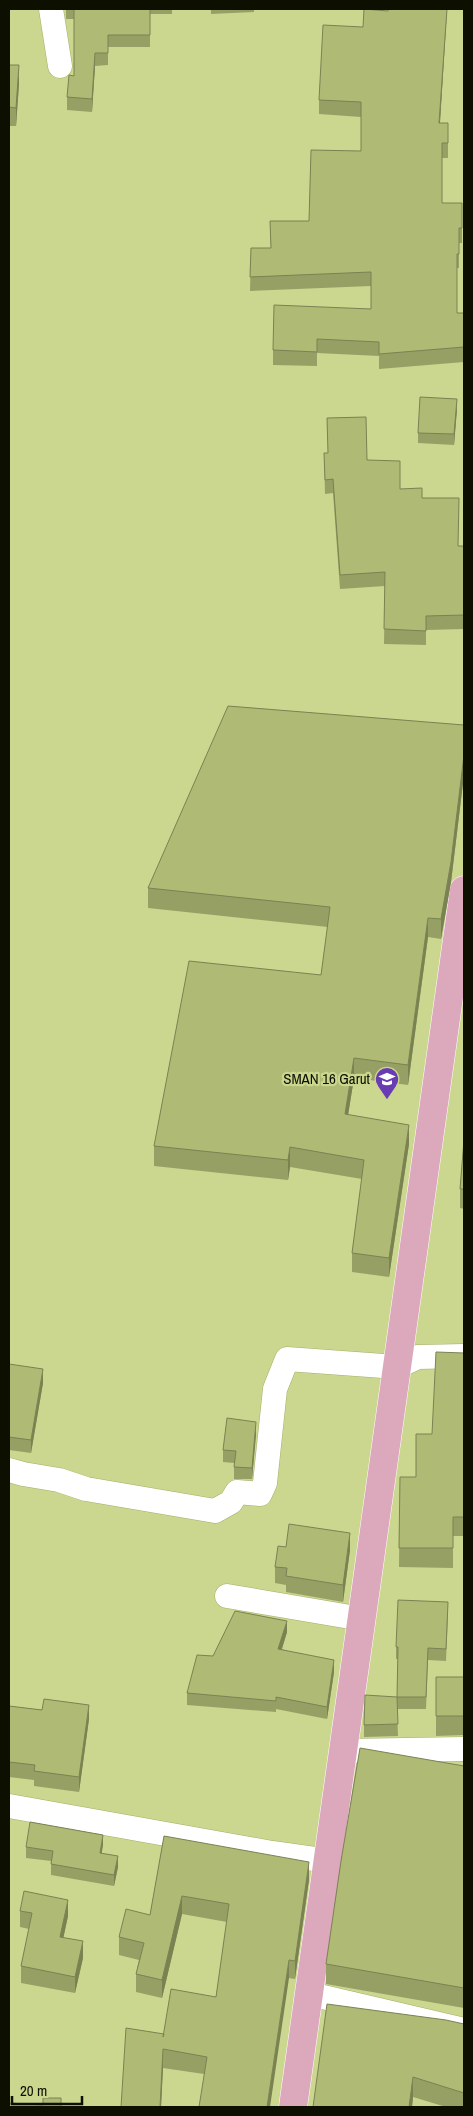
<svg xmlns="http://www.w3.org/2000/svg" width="473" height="2116" font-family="'Archivo Narrow',sans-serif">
	<rect width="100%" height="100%" fill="#cbd78e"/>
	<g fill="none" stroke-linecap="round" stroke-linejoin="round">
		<!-- minor casing -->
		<g stroke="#a4af68" stroke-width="25">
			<path id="minor" d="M 51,9 L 60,66
				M 9,1470 L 23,1474 L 59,1480 L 86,1489 L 215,1511 L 231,1502 L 237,1492 L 260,1494 L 265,1483 L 275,1389 L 287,1359 L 397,1367 L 418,1357 L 464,1356
				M 227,1596 L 362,1619
				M 345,1751 L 464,1749
				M 9,1806 L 272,1853 L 329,1861
				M 310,1994 L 464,2030"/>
		</g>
		<!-- primary casing -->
		<g stroke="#fff" stroke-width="29">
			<path id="primary" d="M 293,2107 L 464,890"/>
		</g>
		<!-- minor -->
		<use href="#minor" stroke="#fff" stroke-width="24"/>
		<!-- primary -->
		<use href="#primary" stroke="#dca9bc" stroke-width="28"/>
	</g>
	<!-- wall -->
	<path fill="#96a065" d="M 66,9 L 172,9 L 172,14 L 150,14 L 150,47 L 108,47 L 108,65 L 95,66 L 92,112 L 67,110 L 67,97 L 74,76 L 74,19 L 66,19 Z
		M 211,9 L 254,9 L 254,12 L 211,14 Z
		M 388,9 L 447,9 L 440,123 L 448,123 L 448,158 L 442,158 L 442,203 L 462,203 L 462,243 L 459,243 L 459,268 L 457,268 L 457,313 L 464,313 L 464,362 L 379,369 L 379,356 L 317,353 L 317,366 L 273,365 L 273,350 L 371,309 L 371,286 L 250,291 L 251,248 L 271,248 L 270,221 L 309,221 L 361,151 L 361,117 L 319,114 L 319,100 L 363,27 L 388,11 Z
		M 9,65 L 19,84 L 16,126 L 9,126 Z
		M 457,409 L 454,445 L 418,443 L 418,433 Z
		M 327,418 L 367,460 L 400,489 L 422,498 L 458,546 L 464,546 L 464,629 L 426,630 L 426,645 L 384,644 L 385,586 L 340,589 L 333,493 L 325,494 L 324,453 L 328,453 Z
		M 464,725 L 464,775 L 451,882 L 441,939 L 428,937 L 408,1085 L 354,1078 L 348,1115 L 409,1144 L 389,1277 L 352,1272 L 352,1253 L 362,1179 L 290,1167 L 288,1180 L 154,1166 L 154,1146 L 321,975 L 328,927 L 148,908 L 148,888 Z
		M 464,1140 L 464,1209 L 460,1208 L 460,1189 Z
		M 464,1353 L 464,1536 L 453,1536 L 453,1568 L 399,1567 L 400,1477 L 416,1477 Z
		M 9,1364 L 43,1383 L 31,1453 L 9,1450 Z
		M 256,1434 L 252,1479 L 234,1479 L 234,1463 L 223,1462 L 223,1450 Z
		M 286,1547 L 350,1550 L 343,1602 L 286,1592 L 286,1585 L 275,1583 L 275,1567 Z
		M 448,1614 L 446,1661 L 428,1660 L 426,1709 L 397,1709 L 398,1736 L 364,1737 L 364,1725 L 397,1697 L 398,1659 L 396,1659 L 396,1647 Z
		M 287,1632 L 282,1649 L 334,1672 L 327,1719 L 276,1709 L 276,1712 L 187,1705 L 187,1693 L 213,1656 Z
		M 436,1677 L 464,1677 L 464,1735 L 436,1736 Z
		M 9,1706 L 42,1710 L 89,1719 L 79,1792 L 34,1786 L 34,1780 L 9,1777 Z
		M 464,1766 L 464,2008 L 326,1984 L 326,1964 Z
		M 164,1836 L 309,1880 L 295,1979 L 289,1978 L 204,2074 L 163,2068 L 161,2107 L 121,2107 L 164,2034 L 216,1997 L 227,1922 L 182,1914 L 162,1998 L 136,1992 L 136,1974 L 139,1960 L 119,1955 L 119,1937 L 150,1915 Z
		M 103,1845 L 101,1853 L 118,1867 L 114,1886 L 51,1875 L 51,1861 L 26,1858 L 26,1847 Z
		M 20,1911 L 68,1916 L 63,1938 L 83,1958 L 75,1993 L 21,1983 L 21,1966 L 29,1929 L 20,1927 Z
		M 464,2024 L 464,2107 L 446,2107 L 413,2097 L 412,2107 L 313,2107 Z"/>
	<!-- shaded-wall -->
	<path fill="#7a8252" d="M 447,9 L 439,138 L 439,123 Z
		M 95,53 L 95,66 L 92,112 L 92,99 Z
		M 19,65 L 19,84 L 16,126 L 16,108 Z
		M 457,399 L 457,409 L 454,445 L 454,434 Z
		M 464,755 L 464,775 L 451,882 L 441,939 L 441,919 Z
		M 428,918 L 428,937 L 408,1085 L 408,1065 Z
		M 354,1058 L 354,1078 L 345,1134 L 345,1114 Z
		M 409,1125 L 409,1144 L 389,1277 L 389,1258 Z
		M 290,1147 L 290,1167 L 288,1180 L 288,1160 Z
		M 43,1369 L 43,1383 L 31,1453 L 31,1440 Z
		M 256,1422 L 256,1434 L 252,1479 L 252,1468 Z
		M 350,1533 L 350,1550 L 343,1602 L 343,1585 Z
		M 287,1621 L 287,1632 L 278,1661 L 278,1649 Z
		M 334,1660 L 334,1672 L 327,1719 L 327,1707 Z
		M 89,1705 L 89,1719 L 79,1792 L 79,1777 Z
		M 103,1835 L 103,1845 L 100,1864 L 100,1853 Z
		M 118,1856 L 118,1867 L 114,1886 L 114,1875 Z
		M 309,1862 L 309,1880 L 295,1979 L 295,1961 Z
		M 182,1896 L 182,1914 L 162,1998 L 162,1980 Z
		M 68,1900 L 68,1916 L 60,1954 L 60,1937 Z
		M 83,1941 L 83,1958 L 75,1993 L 75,1977 Z
		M 289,1960 L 289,1978 L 270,2107 L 267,2107 Z
		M 163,2049 L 163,2068 L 161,2107 L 160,2107 Z
		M 413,2077 L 413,2097 L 412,2107 L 409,2107 Z"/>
	<!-- building -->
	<path fill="#afba75" stroke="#7a8252" d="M 74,9 L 150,9 L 150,35 L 108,35 L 108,53 L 95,53 L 92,99 L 67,97 L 69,75 L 74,76 Z
		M 364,9 L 388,11 L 388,9 L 447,9 L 439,123 L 448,123 L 448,143 L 442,143 L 442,203 L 462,203 L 462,228 L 459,228 L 459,254 L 457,254 L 457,313 L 464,313 L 464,347 L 379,354 L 379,342 L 317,339 L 317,352 L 273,350 L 274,305 L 371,309 L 371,272 L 250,277 L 251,248 L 271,248 L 270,221 L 309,221 L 311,150 L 361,151 L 361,102 L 319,100 L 323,25 L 363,27 Z
		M 9,65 L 19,65 L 16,108 L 9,107 Z
		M 420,397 L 457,399 L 454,434 L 418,433 Z
		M 366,417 L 367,460 L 400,461 L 400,489 L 422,488 L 422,498 L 459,498 L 458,546 L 464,546 L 464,615 L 426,616 L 426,631 L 384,629 L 385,572 L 340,575 L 333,479 L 325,480 L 324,453 L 328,453 L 327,418 Z
		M 228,706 L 464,725 L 464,755 L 451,862 L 441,919 L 428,918 L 408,1065 L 354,1058 L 345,1114 L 409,1125 L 389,1258 L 352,1253 L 364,1160 L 290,1147 L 288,1160 L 154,1146 L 189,961 L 321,975 L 330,907 L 148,888 Z
		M 464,1140 L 464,1189 L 460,1189 Z
		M 436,1352 L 464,1353 L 464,1517 L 453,1517 L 453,1548 L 399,1548 L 400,1477 L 416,1477 L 416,1434 L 432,1434 Z
		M 9,1364 L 43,1369 L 31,1440 L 9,1437 Z
		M 227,1418 L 256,1422 L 252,1468 L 234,1467 L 236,1451 L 223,1450 Z
		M 289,1524 L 350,1533 L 343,1585 L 286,1576 L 287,1568 L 275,1567 L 278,1546 L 286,1547 Z
		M 398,1600 L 448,1602 L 446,1649 L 428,1648 L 426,1697 L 397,1697 L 398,1647 L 396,1647 Z
		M 235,1611 L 287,1621 L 278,1649 L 334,1660 L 327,1707 L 276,1697 L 276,1701 L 187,1693 L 197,1655 L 213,1656 Z
		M 436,1677 L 464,1677 L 464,1716 L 436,1716 Z
		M 365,1695 L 397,1697 L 398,1724 L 364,1725 Z
		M 44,1699 L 89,1705 L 79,1777 L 34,1771 L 35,1765 L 9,1762 L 9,1706 L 42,1710 Z
		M 360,1748 L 464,1766 L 464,1988 L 326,1964 L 341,1861 Z
		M 30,1822 L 103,1835 L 100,1853 L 118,1856 L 114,1875 L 51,1864 L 53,1851 L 26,1847 Z
		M 164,1836 L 309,1862 L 295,1961 L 289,1960 L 267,2107 L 199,2107 L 207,2057 L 163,2049 L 160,2107 L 121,2107 L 126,2028 L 164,2034 L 163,2037 L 171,1989 L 216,1997 L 229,1904 L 182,1896 L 162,1980 L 136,1974 L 144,1943 L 119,1937 L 126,1909 L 150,1915 Z
		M 24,1891 L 68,1900 L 60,1937 L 83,1941 L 75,1977 L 21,1966 L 32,1913 L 20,1911 Z
		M 327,2004 L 446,2020 L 464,2024 L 464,2093 L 413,2077 L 409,2107 L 313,2107 Z
		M 43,2098 L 61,2098 L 61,2107 L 9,2107 L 9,2103 L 43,2105 Z"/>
	<!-- icons -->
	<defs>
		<g id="school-pin" transform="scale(1.25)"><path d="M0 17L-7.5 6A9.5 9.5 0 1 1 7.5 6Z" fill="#693cb4" stroke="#cbd78e"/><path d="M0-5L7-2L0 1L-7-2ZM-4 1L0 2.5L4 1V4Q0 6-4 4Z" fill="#fff"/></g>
	</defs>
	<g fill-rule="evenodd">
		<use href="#school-pin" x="387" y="1079"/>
	</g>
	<g text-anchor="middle" stroke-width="4.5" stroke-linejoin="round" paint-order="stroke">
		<!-- poi labels -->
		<g font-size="15" fill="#0d0f00" stroke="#cbd78e" text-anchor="end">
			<text x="370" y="1084">SMAN 16 Garut</text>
		</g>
	</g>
	<!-- border -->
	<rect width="473" height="2116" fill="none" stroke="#0d0f00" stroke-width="20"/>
	<!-- scale -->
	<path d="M12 2096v8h70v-8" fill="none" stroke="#0d0f00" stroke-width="2.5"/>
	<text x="20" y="2096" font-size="15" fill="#0d0f00" stroke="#cbd78e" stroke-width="4" paint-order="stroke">20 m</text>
</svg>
